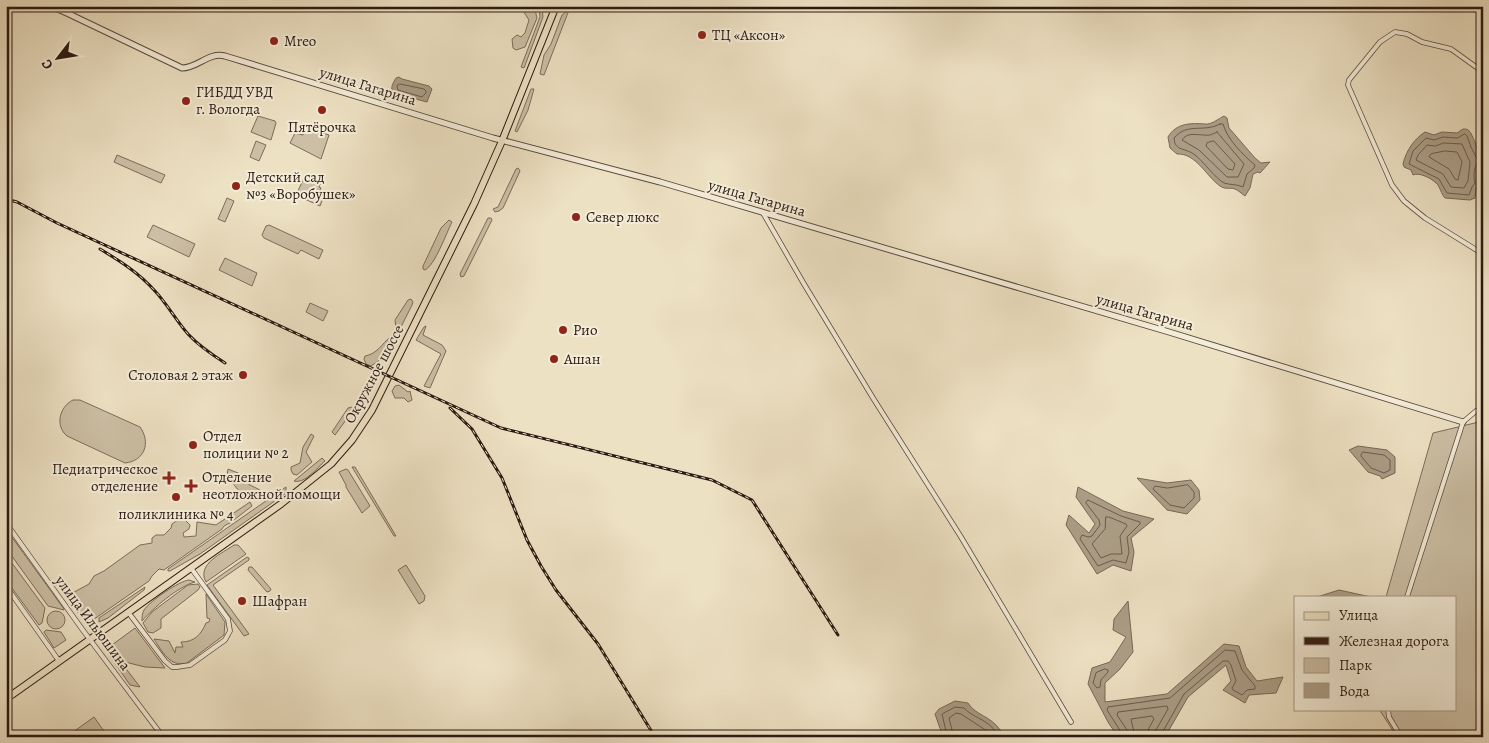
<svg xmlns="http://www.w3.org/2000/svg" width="1489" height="743" font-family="Alegreya,serif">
	<rect width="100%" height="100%" fill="#ede1c3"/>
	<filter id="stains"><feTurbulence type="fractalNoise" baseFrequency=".004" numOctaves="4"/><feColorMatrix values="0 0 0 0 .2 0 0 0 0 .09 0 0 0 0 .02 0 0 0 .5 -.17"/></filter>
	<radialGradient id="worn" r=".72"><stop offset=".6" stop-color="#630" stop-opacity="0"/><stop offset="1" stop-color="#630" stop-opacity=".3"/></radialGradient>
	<!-- green -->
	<path fill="#ccbfa5" stroke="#7c6c5b" d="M 520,6 L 534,6 L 537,18 L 525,47 L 516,50 L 513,48 L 512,39 L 517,35 L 521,37 L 525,33 L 529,20 Z
		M 539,6 L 542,7 L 543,17 L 524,68 L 521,67 L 540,17 Z
		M 569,10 L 544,75 L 540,74 L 544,55 L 551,44 L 562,15 Z
		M 531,89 L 534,89 L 528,110 L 517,132 L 515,131 Z
		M 258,116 L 275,121 L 276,123 L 271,140 L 251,132 Z
		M 309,129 L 329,135 L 321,159 L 290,143 L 295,133 L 303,135 L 305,131 L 308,131 Z
		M 256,141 L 266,145 L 259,161 L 250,157 Z
		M 117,155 L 165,175 L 161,183 L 114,162 Z
		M 518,168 L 520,171 L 503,208 L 499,211 L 495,212 L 493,209 L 498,207 L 516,169 Z
		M 306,174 L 321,181 L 319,187 L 321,188 L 320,190 L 325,193 L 320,206 L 296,195 Z
		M 227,198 L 234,201 L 225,222 L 218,219 Z
		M 488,218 L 491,218 L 492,220 L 464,276 L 461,277 L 460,274 Z
		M 449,220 L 452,222 C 446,234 435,265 425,270 L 423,269 L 423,266 L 441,228 Z
		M 153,225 L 195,244 L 189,257 L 147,237 Z
		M 269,225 L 323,250 L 319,259 L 301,250 L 298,254 L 264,238 L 262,235 L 266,226 Z
		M 225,258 L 257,273 L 252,286 L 219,270 Z
		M 411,299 L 413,302 L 412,305 L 399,331 L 396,328 L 395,320 L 408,300 Z
		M 310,303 L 328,311 L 323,321 L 306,312 Z
		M 426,326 L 423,335 L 442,345 L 446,351 L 430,388 L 424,386 L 441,354 L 416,340 L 424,327 Z
		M 390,337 L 393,338 L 394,340 L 386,356 L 371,366 L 366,364 L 364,359 L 365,356 C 377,354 382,344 390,337 Z
		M 399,385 L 408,392 L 410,391 L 412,400 L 408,402 L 404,398 L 395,398 L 392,391 L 395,386 Z
		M 73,400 L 80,400 L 140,427 C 151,442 145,461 125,463 L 67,436 C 55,426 59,407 73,400 Z
		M 348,408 L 352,407 L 354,409 L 335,435 L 332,432 Z
		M 1483,421 L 1483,737 L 1397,737 L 1379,709 L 1455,709 L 1455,597 L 1386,597 L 1433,433 Z
		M 311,434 L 314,436 L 306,452 L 312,462 L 297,475 L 293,474 L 291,470 L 291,467 L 300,463 L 303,447 Z
		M 322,458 L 325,461 C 317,468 305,484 294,481 Z
		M 352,467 L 355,467 L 396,536 L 394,536 Z
		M 228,469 L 248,477 L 250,481 L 248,484 L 260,490 L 258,495 C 242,500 235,486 227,475 Z
		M 346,469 L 348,470 L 370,506 L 362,513 L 346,487 L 346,485 L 339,472 Z
		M 286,487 L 286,493 L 200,554 L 170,571 L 168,571 L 168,569 Z
		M 250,502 L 252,506 L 230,523 L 224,526 L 222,529 L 164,570 L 159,569 L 152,576 L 149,581 L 90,622 L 86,622 L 75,609 L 78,606 L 77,602 L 72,604 L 67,596 L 89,584 L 94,576 L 104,571 L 140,545 L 152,543 L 152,538 L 156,535 L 164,535 L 171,528 L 172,524 L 182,517 L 190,525 L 189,529 L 183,533 L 184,537 L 196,536 L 197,522 L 216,525 Z
		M 6,529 L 64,609 L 64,610 L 48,606 L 6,548 Z
		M 234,545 L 238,545 L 246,554 L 206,582 C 196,564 223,553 234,545 Z
		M 6,555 L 45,608 L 42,623 L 39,625 L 6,580 Z
		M 247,557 L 249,558 L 249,560 L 213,585 L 249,634 L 244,636 L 207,585 Z
		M 406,565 L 425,596 L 424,601 L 419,604 L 398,570 Z
		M 249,567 L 252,567 L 271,589 L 270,591 L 267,592 L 248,570 Z
		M 189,580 L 195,582 C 179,586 153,608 142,621 C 142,617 142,614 144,610 C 150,601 179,581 189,580 Z
		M 198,584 L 200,587 L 198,590 L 161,619 L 161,628 L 153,633 L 148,632 L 143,623 L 152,612 L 188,585 Z
		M 145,587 L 144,590 L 108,618 L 99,622 L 99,618 Z
		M 206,594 L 225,622 L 224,635 L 187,663 C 170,668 162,651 154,639 L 169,641 L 175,653 L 176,647 L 183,647 L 181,642 C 194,642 201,635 206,623 L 209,622 L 210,619 L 207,618 Z
		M47 620a9 9 0 1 1 18 0a9 9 0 1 1-18 0Z
		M 135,628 L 165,668 L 145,667 L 125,662 L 112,645 Z
		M 46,630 L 61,632 L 66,640 L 54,648 L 44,632 Z
		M 114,653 L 117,657 L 140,687 L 130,685 L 110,656 Z
		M 94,717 L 108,737 L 70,737 L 69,735 Z"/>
	<!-- water -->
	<path fill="#ab9d86" stroke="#786857" d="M 399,77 L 402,79 L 429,86 L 432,89 L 427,102 L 393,93 C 390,88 393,83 396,78 Z
		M 1224,116 L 1227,118 L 1229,128 L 1255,158 L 1261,163 L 1270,162 L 1260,173 L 1258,172 L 1253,174 L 1250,188 L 1245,196 C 1242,194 1238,190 1235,189 C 1229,187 1226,190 1220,186 C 1206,176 1196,153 1177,154 L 1170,148 L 1168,137 C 1176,123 1191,123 1205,124 C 1211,125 1218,119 1224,116 Z
		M 1463,129 C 1467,129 1468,129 1470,132 C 1472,133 1483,163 1483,165 L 1480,168 L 1478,177 L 1482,183 L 1476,189 L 1475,198 L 1470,200 L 1445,198 C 1441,194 1440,186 1436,183 C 1431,178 1419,172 1413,175 L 1411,170 L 1404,167 L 1403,164 C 1406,151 1414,139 1425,132 L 1434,135 L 1442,132 L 1457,133 Z
		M 1358,446 L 1387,450 L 1395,457 L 1395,473 L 1382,479 L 1380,476 L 1368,472 L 1349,450 Z
		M 1137,478 L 1167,483 L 1191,480 L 1199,490 L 1200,500 L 1187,514 L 1167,510 Z
		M 1078,487 L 1123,511 L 1154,519 L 1131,538 L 1134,552 L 1131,571 L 1113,565 L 1097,574 L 1066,525 L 1069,515 L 1089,533 L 1095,524 L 1076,497 Z
		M 1339,590 L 1371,597 L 1317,597 Z
		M 1128,601 L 1133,652 L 1120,669 L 1105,683 L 1105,702 L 1167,694 L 1224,644 L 1239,646 L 1246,667 L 1257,681 L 1283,677 L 1276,693 L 1249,695 L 1245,703 L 1223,690 L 1231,681 L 1226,665 L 1188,697 L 1165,737 L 1118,737 L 1108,722 L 1088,684 L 1092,668 L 1110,662 L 1126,637 L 1113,630 L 1114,619 Z
		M 955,701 L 968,703 C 976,716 990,715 1001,731 L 999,737 L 938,737 L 941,731 L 935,714 L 939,709 Z"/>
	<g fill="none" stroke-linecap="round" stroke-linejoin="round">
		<!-- shore -->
		<path stroke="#6c5b4c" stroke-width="1" d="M 400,84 L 424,89 L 426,91 L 426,93 L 422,97 L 398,90 L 397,86 Z
			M 1220,124 L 1223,124 C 1227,139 1243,155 1255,165 L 1254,168 L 1247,174 L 1243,187 C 1237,184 1230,185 1224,183 C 1214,177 1205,163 1195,155 C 1185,147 1175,152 1174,138 C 1188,122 1203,133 1220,124 Z
			M 1217,132 L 1244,164 L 1238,177 L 1227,177 L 1199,150 L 1182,140 C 1187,132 1196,135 1205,135 C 1209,136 1213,134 1217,132 Z
			M 1465,134 L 1467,136 L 1471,147 L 1478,161 C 1474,168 1473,175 1475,183 L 1472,187 L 1469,195 L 1447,193 L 1439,179 L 1409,164 L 1413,151 L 1426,138 L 1434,140 L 1443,137 L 1457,138 Z
			M 1214,141 L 1235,164 L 1233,170 L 1228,169 L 1206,146 L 1207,143 Z
			M 1444,143 L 1462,144 L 1470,162 L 1468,181 L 1464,188 L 1451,187 L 1443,174 L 1416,160 L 1418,155 L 1427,145 L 1435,146 Z
			M 1445,151 L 1457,152 L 1462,162 L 1458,180 L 1455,179 L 1449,169 L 1429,157 L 1431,154 Z
			M 1363,452 L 1384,455 L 1390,460 L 1390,470 L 1384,473 L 1371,468 L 1361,456 Z
			M 1188,485 L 1194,492 L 1194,498 L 1184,508 L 1170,505 L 1153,489 L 1155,486 L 1167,488 Z
			M 1088,500 L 1121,516 L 1140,522 L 1140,524 L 1127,537 L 1129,552 L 1126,563 L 1113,560 L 1098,566 L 1080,539 L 1082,535 L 1088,537 L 1092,536 L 1100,525 L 1099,520 L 1086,503 Z
			M 1106,517 L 1109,517 L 1126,524 L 1127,526 L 1120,536 L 1122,554 L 1111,554 L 1101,558 L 1092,544 L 1105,529 Z
			M 1105,669 L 1108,670 L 1108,672 L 1101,680 L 1100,687 L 1097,688 L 1093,683 L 1096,673 Z
			M 944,737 L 946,731 L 942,714 L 955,707 L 964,708 C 973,718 987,719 995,731 L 995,737
			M 950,737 L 952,730 L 949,718 L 956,713 L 961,714 L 987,731 L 988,737
			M 1122,737 L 1121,732 L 1107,710 L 1108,707 L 1170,698 L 1225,650 L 1235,651 L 1242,670 L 1255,686 L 1255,689 L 1247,690 L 1242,695 L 1233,690 L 1232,688 L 1236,681 L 1231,665 L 1228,661 L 1223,661 L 1184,694 L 1162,733 L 1161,737
			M 1128,737 L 1127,730 L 1117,715 L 1118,712 L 1167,706 L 1168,709 L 1156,730 L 1155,737
			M 1135,737 L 1131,719 L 1152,716 L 1154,719 L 1149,728 L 1147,737"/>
		<!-- minor casing -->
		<g stroke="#5c4b3e" stroke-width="5.5">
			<path id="minor" d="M 1483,72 L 1451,49 L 1422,42 L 1407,34 L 1395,32 L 1380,42 L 1349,80 L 1348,85 L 1392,185 L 1404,201 L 1425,218 L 1483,254
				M 763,213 L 804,284 L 873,398 L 961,537 L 1071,722
				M 6,523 L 82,629 L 163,737
				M 6,586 L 59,661
				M 1407,597 L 1463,422 L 1476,411 L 1483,409
				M 128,612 L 165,661 L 172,667 L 177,667 L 190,665 L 225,640 L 230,631 L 228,619 L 191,568
				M 1388,709 L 1389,717 L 1401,737"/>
		</g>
		<!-- tertiary casing -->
		<g stroke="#5c4b3e" stroke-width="7">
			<path id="tertiary" d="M 51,6 L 69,14 L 182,68 C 198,68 208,52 225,56 L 493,138 L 660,182 L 1169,332 L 1463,422"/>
		</g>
		<!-- primary casing -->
		<g stroke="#2c1911" stroke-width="8">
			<path id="primary" d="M 6,699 L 281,504 L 331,464 L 352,440 L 372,410 L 474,204 L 502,141 L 556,6"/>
		</g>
		<!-- minor -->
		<use href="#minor" stroke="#f3ecd8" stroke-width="4"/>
		<!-- tertiary -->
		<use href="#tertiary" stroke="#f3ecd8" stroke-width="5"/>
		<!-- primary -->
		<use href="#primary" stroke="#ede1c3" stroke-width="6"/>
		<!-- rail casing -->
		<g stroke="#2c1911" stroke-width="3">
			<path id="rail" d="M 6,199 L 17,202 L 57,223 L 501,428 L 712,480 L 752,500 L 838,635
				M 100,249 C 120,261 139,273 155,291 C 167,304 176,320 188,334 C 199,346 211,354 225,363
				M 450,408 L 472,429 L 502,478 L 527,540 L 541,566 L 556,590 L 598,644 L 655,737"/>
		</g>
		<!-- rail -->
		<use href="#rail" stroke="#f3ecd8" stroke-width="1" stroke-dasharray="4" stroke-linecap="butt"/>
	</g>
	<!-- markers -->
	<g fill="#8f2418" stroke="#f3ecd8" stroke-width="2">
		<circle cx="702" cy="35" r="5"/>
		<circle cx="274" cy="41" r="5"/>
		<circle cx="186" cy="101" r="5"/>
		<circle cx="322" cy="110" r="5"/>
		<circle cx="236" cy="186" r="5"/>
		<circle cx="576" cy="217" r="5"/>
		<circle cx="563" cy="330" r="5"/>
		<circle cx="554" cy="359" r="5"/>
		<circle cx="243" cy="375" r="5"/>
		<circle cx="193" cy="445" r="5"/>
		<path d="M166.5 470.5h5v5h5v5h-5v5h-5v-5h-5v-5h5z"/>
		<path d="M188.5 478.5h5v5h5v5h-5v5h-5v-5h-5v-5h5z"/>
		<circle cx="176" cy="497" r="5"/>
		<circle cx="242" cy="601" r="5"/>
	</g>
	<g text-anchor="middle" stroke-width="4" stroke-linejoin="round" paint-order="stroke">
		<!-- poi labels -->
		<g font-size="15" fill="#2c1911" stroke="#f3ecd8" text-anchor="start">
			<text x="712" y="40">ТЦ «Аксон»</text>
			<text x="284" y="46">Mreo</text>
			<text x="196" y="97">ГИБДД УВД<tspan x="196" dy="17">г. Вологда</tspan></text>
			<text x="322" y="132" text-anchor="middle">Пятёрочка</text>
			<text x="246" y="182">Детский сад<tspan x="246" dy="17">№3 «Воробушек»</tspan></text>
			<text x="586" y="222">Север люкс</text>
			<text x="573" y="335">Рио</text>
			<text x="564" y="364">Ашан</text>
			<text x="233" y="380" text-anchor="end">Столовая 2 этаж</text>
			<text x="203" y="441">Отдел<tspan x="203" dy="17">полиции № 2</tspan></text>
			<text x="158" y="474" text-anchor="end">Педиатрическое<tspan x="158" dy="17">отделение</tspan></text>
			<text x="202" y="482">Отделение<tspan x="202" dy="17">неотложной помощи</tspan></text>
			<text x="176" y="519" text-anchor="middle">поликлиника № 4</text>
			<text x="252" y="606">Шафран</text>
		</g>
		<!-- street labels -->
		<g font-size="15" fill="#2c1911" stroke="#f3ecd8">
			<text transform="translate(368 86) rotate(17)" y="5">улица Гагарина</text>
			<text transform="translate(757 198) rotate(16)" y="5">улица Гагарина</text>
			<text transform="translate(1145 312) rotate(16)" y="5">улица Гагарина</text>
			<text transform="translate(374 374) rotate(-62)" y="5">Окружное шоссе</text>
			<text transform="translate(93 623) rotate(53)" y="5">улица Ильюшина</text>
		</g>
	</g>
	<!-- margin -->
	<rect width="1489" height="743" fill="none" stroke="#ede1c3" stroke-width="25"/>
	<rect x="8" y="8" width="1474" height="728" fill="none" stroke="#2c1911" stroke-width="2.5"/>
	<rect x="12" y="12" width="1464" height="718" fill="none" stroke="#2c1911"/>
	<!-- legend -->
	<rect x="1294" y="596" width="162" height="115" fill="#f3ecd8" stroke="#a39888"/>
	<rect x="1304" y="612" width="25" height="8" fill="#ede1c3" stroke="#a39888"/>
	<text x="1339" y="620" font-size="15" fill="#2c1911">Улица</text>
	<rect x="1304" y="637" width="25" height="8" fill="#2c1911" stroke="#a39888"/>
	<text x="1339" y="646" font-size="15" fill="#2c1911">Железная дорога</text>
	<rect x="1304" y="658" width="25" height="15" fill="#ccbfa5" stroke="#a39888"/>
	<text x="1339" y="670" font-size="15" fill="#2c1911">Парк</text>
	<rect x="1304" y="683" width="25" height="15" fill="#ab9d86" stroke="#a39888"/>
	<text x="1339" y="696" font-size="15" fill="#2c1911">Вода</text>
	<!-- north arrow -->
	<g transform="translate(58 58) rotate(239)" stroke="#f3ecd8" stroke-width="4" paint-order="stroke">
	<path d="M0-4L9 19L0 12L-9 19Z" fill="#2c1911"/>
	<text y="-8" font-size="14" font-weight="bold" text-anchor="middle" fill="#2c1911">С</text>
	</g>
	<rect width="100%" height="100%" filter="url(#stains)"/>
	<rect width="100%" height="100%" fill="url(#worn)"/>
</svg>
